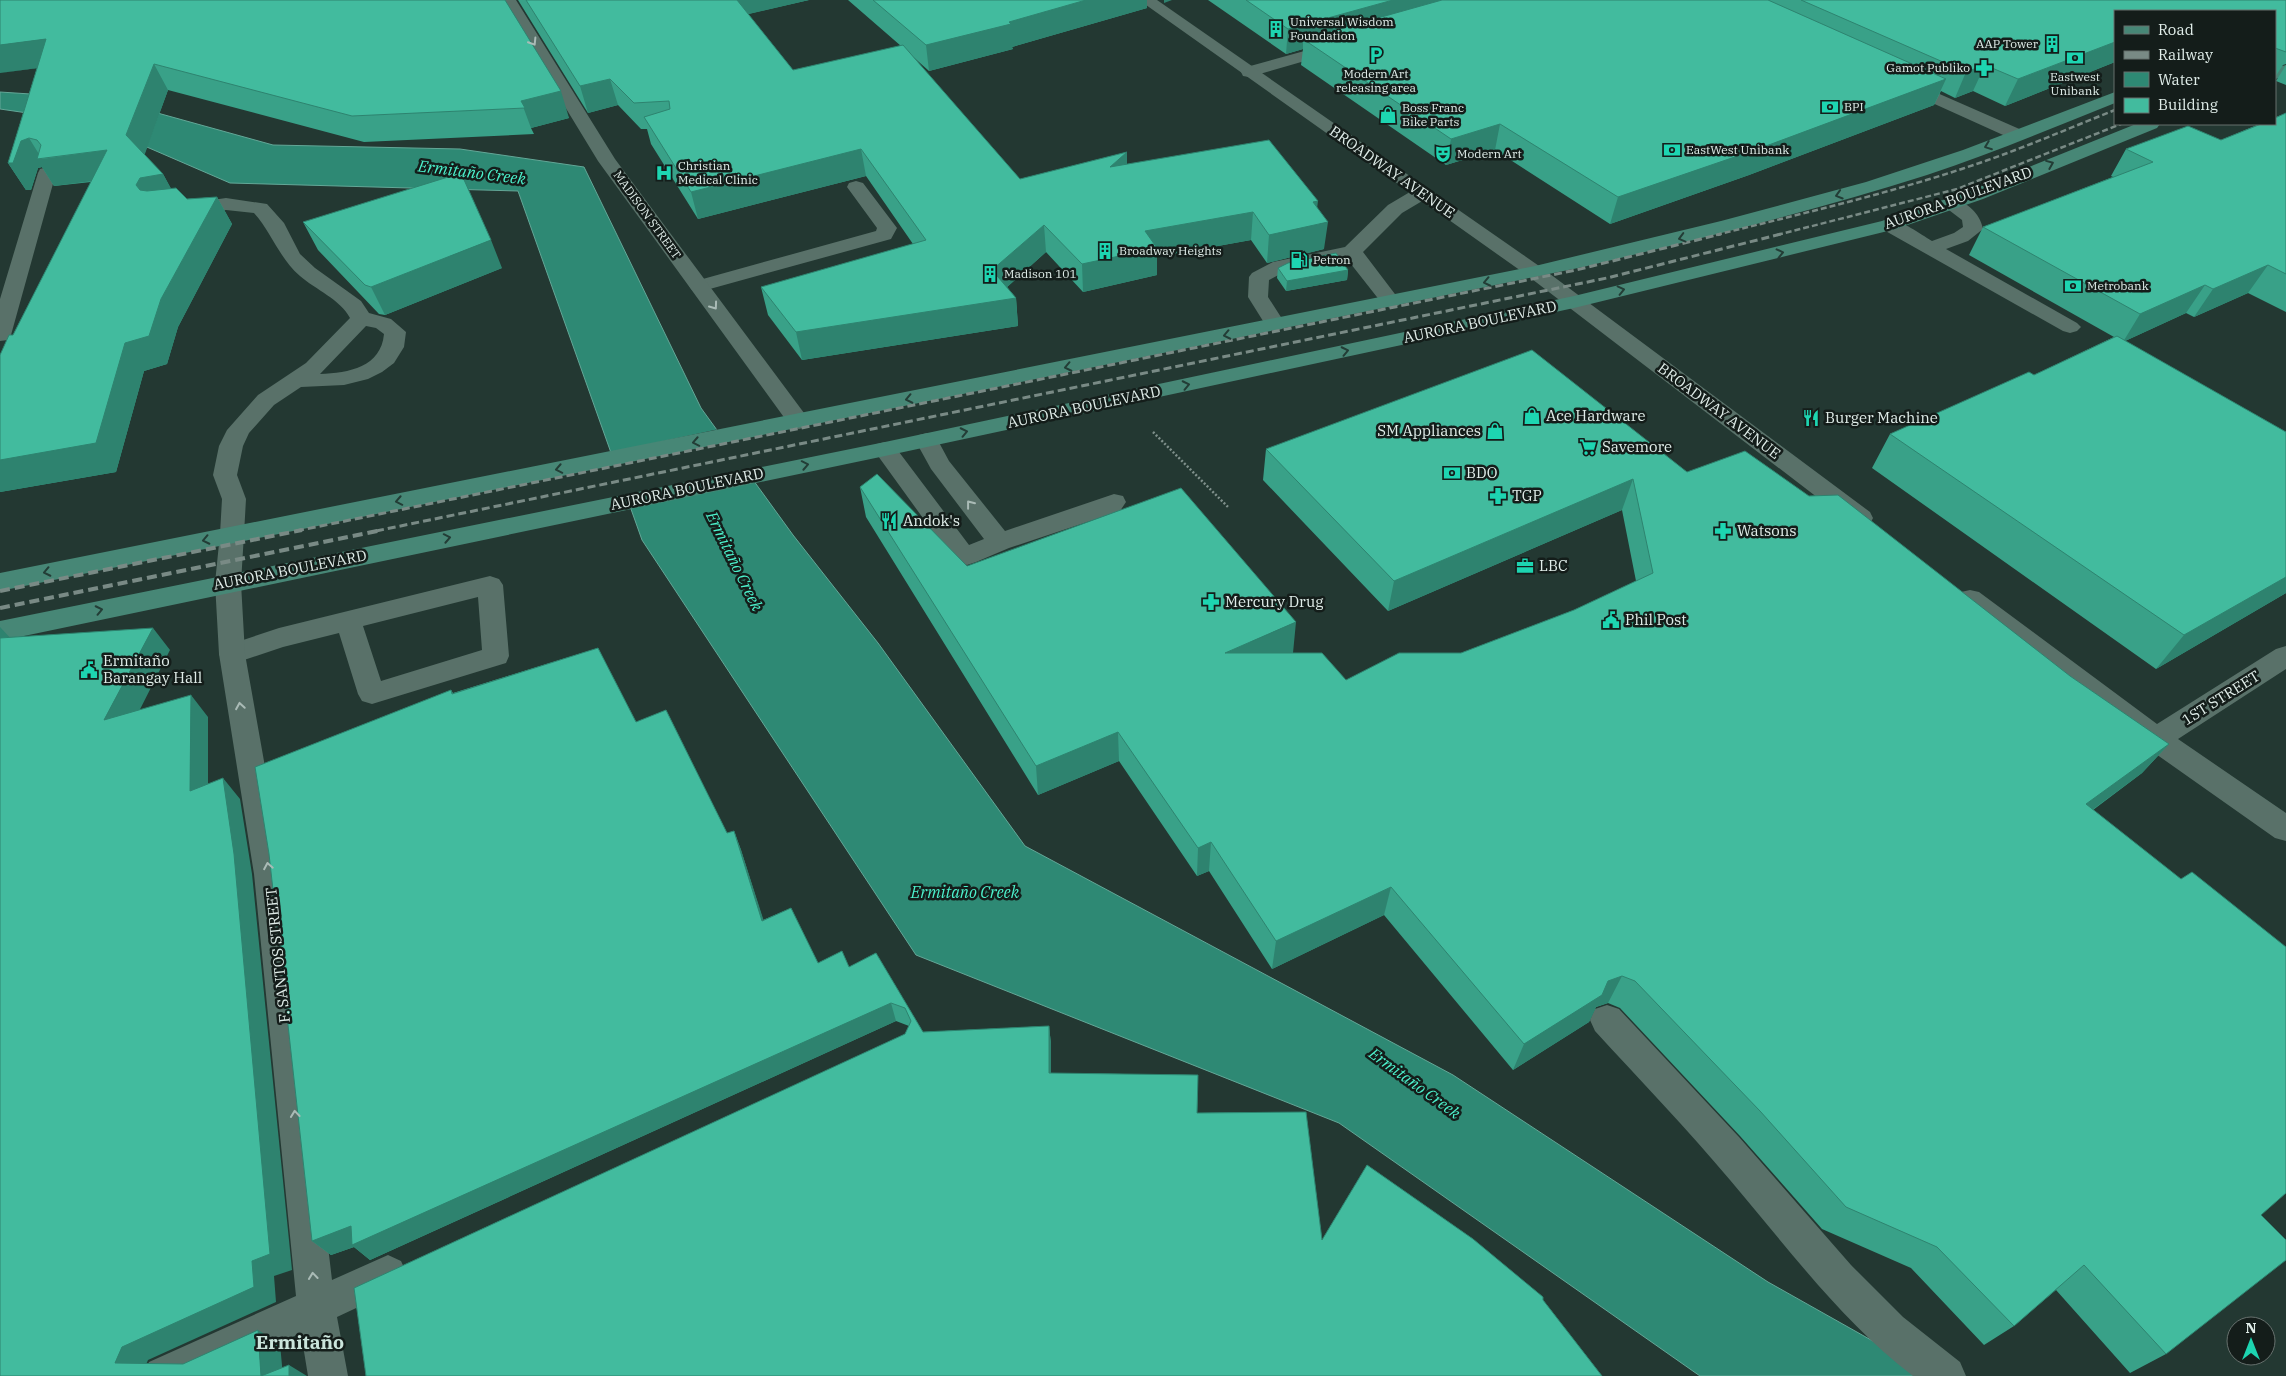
<svg xmlns="http://www.w3.org/2000/svg" width="2286" height="1376" font-family="'IBM Plex Serif',serif">
	<rect width="100%" height="100%" fill="#233832"/>
	<!-- water -->
	<path fill="#2e8974" stroke="#63a797" d="M 0,92 L 107,99 L 273,145 L 460,149 L 584,167 L 701,408 L 793,535 L 878,643 L 1025,846 L 1453,1075 L 1768,1282 L 1935,1376 L 1700,1376 L 1339,1123 L 916,955 L 642,540 L 518,191 L 230,183 L 89,122 L 0,109 Z"/>
	<!-- pier -->
	<path fill="#233832" d="M 719,429 L 755,477 L 627,505 L 608,453 Z"/>
	<g fill="none" stroke-linecap="round" stroke-linejoin="round">
		<!-- path -->
		<path stroke="#7e8f8a" stroke-width="2.5" stroke-dasharray="2 2" stroke-linecap="butt" d="M 1153,432 L 1228,507"/>
		<!-- lane -->
		<path fill="#597169" fill-rule="evenodd" d="M 1903,78 L 2024,131 L 2027,135 L 2024,139 L 2012,139 L 1897,87 L 1895,83 L 1897,79 Z
			M 47,167 L 54,169 L 56,173 L 11,335 L 8,340 L 0,341 L 0,299 L 38,173 L 40,169 Z
			M 856,181 L 863,183 L 897,228 L 891,239 L 699,292 L 692,290 L 689,286 L 692,282 L 876,231 L 877,228 L 847,187 L 849,183 Z
			M 1422,187 L 1429,189 L 1431,193 L 1429,197 L 1402,213 L 1363,252 L 1401,302 L 1398,306 L 1391,308 L 1384,306 L 1347,259 L 1286,271 L 1269,280 L 1268,297 L 1286,325 L 1282,329 L 1275,331 L 1268,329 L 1248,297 L 1249,277 L 1252,273 L 1273,262 L 1345,247 L 1388,205 L 1415,189 Z
			M 226,198 L 267,204 L 284,223 L 300,254 L 315,268 L 361,301 L 369,313 L 391,319 L 406,332 L 404,347 L 394,363 L 382,372 L 368,379 L 344,385 L 301,387 L 274,405 L 249,433 L 243,446 L 237,475 L 246,499 L 244,534 L 241,540 L 232,542 L 223,540 L 220,534 L 222,499 L 213,475 L 219,446 L 227,430 L 258,395 L 306,363 L 350,318 C 340,299 316,290 300,276 C 279,258 272,233 254,213 L 226,210 L 185,215 L 178,213 L 175,209 L 178,205 ZM 366,326 L 376,328 L 384,334 C 381,367 349,373 320,374 Z
			M 1951,198 C 1967,202 1980,213 1983,229 L 1968,241 L 1946,249 L 2077,323 L 2081,327 L 2077,331 L 2070,333 L 2063,331 L 1882,229 L 1879,225 L 1882,221 C 1899,217 1918,233 1932,241 L 1954,233 L 1963,227 L 1962,220 L 1941,204 L 1944,200 Z
			M 927,433 L 935,435 L 949,461 L 1005,531 L 1114,494 L 1123,496 L 1126,502 L 1120,511 L 1009,548 L 976,562 L 967,565 L 954,561 L 873,449 L 877,444 L 885,442 L 893,444 L 969,545 L 984,539 L 931,469 L 915,440 L 919,435 Z
			M 490,576 L 499,579 L 503,585 L 509,656 L 506,663 L 372,704 L 362,701 L 358,694 L 339,633 L 283,647 L 232,664 L 222,661 L 219,654 L 222,647 L 279,628 ZM 478,597 L 482,650 L 381,681 L 363,626 Z
			M 1607,1005 L 1619,1009 L 1739,1137 L 1851,1265 L 1903,1317 L 1960,1362 L 1966,1376 L 1913,1376 C 1842,1322 1788,1248 1730,1180 C 1687,1129 1640,1080 1595,1031 L 1590,1020 L 1595,1009 Z"/>
		<!-- street -->
		<path fill="#597169" fill-rule="evenodd" d="M 500,0 L 516,0 L 615,159 L 807,417 L 810,422 L 807,427 L 799,429 L 791,427 L 598,161 Z
			M 1337,42 L 1343,44 L 1345,47 L 1343,50 L 1249,77 L 1243,76 L 1241,72 L 1243,68 Z
			M 232,526 L 241,528 L 244,534 L 241,583 L 245,654 L 284,874 L 332,1280 L 388,1255 L 401,1261 L 407,1274 L 401,1287 L 337,1317 L 348,1376 L 308,1376 L 301,1333 L 207,1376 L 143,1376 L 149,1362 L 296,1296 L 254,874 L 219,654 L 215,583 L 220,534 L 223,528 Z"/>
		<!-- secondary -->
		<path fill="#597169" fill-rule="evenodd" d="M 1139,0 L 1157,0 L 1542,268 L 1870,512 L 1873,518 L 1870,524 L 1861,526 L 1852,524 L 1528,276 Z
			M 1970,590 L 1979,592 L 2157,724 L 2276,649 L 2286,646 L 2286,669 L 2178,739 L 2286,813 L 2286,841 L 2275,838 L 2146,747 L 1961,606 L 1957,599 L 1961,592 Z"/>
		<!-- primary -->
		<path fill="#478776" fill-rule="evenodd" d="M 2286,65 L 2286,76 L 2275,79 L 2275,68 Z
			M 2115,92 L 2115,103 C 2052,128 1991,154 1927,175 C 1814,211 1699,239 1583,267 L 0,591 L 0,573 L 1535,266 L 1721,221 L 1866,182 L 1963,150 Z
			M 2136,124 L 2160,124 L 2157,128 L 1983,199 L 1896,229 L 1574,308 L 885,456 L 0,641 L 0,621 L 885,442 L 1574,296 L 1882,221 L 1969,191 Z"/>
		<!-- rail-far2 -->
		<path stroke="#798a85" stroke-width="2.5" stroke-dasharray="6 3" stroke-linecap="butt" d="M 1716,235 C 1812,211 1909,189 2002,155 C 2040,141 2077,125 2115,110
			M 1777,235 L 1957,189 L 2121,124"/>
		<!-- rail-far1 -->
		<path stroke="#798a85" stroke-width="3" stroke-dasharray="8 4" stroke-linecap="butt" d="M 296,531 L 1576,270 L 1721,234
			M 376,531 L 1607,278 L 1781,234"/>
		<!-- rail -->
		<path stroke="#798a85" stroke-width="4" stroke-dasharray="10 5" stroke-linecap="butt" d="M 0,591 L 302,530
			M 0,608 L 382,530"/>
	</g>
	<!-- wall -->
	<path fill="#39a188" d="M 505,0 L 569,118 L 531,128 L 534,134 L 364,142 L 168,90 L 144,155 L 163,174 L 171,189 L 187,199 L 217,197 L 232,224 L 178,327 L 167,364 L 144,371 L 116,472 L 0,492 L 0,355 L 13,335 L 91,182 L 54,186 L 42,167 L 38,168 L 31,190 L 26,190 L 8,163 L 37,68 L 0,73 Z
		M 518,0 L 809,0 L 748,14 L 793,70 L 901,46 L 848,0 L 1147,0 L 1147,8 L 1012,47 L 1013,49 L 929,71 L 911,55 L 1020,179 L 1127,152 L 1127,164 L 1317,208 L 1324,249 L 1267,263 L 1251,240 L 1157,257 L 1157,275 L 1083,292 L 1046,252 L 1007,287 L 1016,298 L 1018,326 L 802,360 L 768,315 L 761,287 L 913,244 L 866,176 L 698,219 L 651,144 L 647,129 L 641,129 L 618,105 L 588,113 Z
		M 1208,0 L 2286,0 L 2286,64 L 2283,65 L 2275,77 L 2275,11 L 2115,11 L 2115,62 L 2005,106 L 1973,91 L 1955,98 L 1941,91 L 1934,105 L 1749,175 L 1610,224 L 1495,150 L 1446,165 L 1301,65 L 1303,49 L 1286,54 Z
		M 2286,65 L 2286,85 L 2276,81 Z
		M 2286,113 L 2286,312 L 2248,293 L 2194,317 L 2186,313 L 2125,341 L 2286,432 L 2286,593 L 2156,669 L 1872,468 L 1890,434 L 2034,375 L 2114,337 L 1969,255 L 1983,227 L 2113,177 L 2111,176 L 2126,149 L 2221,140 Z
		M 303,222 L 502,268 L 385,315 L 379,314 L 318,250 Z
		M 1278,268 L 1348,270 L 1347,280 L 1286,291 L 1277,278 Z
		M 1266,449 L 1687,472 L 1809,496 L 2070,676 L 2169,744 L 2142,773 L 2093,810 L 2261,1215 L 2166,1354 L 2130,1373 L 2056,1290 L 2014,1326 L 1984,1345 L 1911,1268 L 1822,1229 L 1740,1136 L 1620,1008 L 1608,1003 L 1596,1007 L 1589,1022 L 1513,1070 L 1384,915 L 1272,969 L 1209,871 L 1197,876 L 1119,761 L 1038,795 L 866,517 L 860,487 L 967,566 L 1293,653 L 1346,680 L 1461,653 L 1574,610 L 1636,581 L 1622,510 L 1388,611 L 1263,480 Z
		M 598,648 L 636,722 L 666,710 L 727,833 L 734,831 L 741,850 L 763,920 L 791,908 L 818,963 L 842,951 L 849,967 L 876,953 L 923,1032 L 1049,1026 L 1051,1044 L 1051,1073 L 1198,1075 L 1197,1113 L 1306,1112 L 1322,1240 L 1367,1165 L 1473,1239 L 1543,1297 L 1543,1300 L 1602,1376 L 366,1376 L 354,1288 L 905,1034 L 909,1026 L 896,1021 L 370,1260 L 354,1247 L 331,1255 L 312,1241 L 269,854 L 255,767 L 451,690 L 453,693 Z"/>
	<!-- shaded-wall -->
	<path fill="#2e836f" d="M 732,0 L 809,0 L 736,17 Z
		M 1086,0 L 1147,0 L 1147,8 L 1012,47 L 1013,49 L 929,71 L 926,45 Z
		M 1164,0 L 1172,0 L 1164,3 Z
		M 1393,0 L 1479,0 L 1303,39 L 1303,49 L 1286,54 L 1288,29 Z
		M 46,39 L 61,65 L 0,73 L 0,45 Z
		M 2115,42 L 2115,62 L 2005,106 L 2018,79 Z
		M 154,64 L 168,90 L 142,162 L 126,135 Z
		M 1985,65 L 1973,91 L 1955,98 L 1966,72 Z
		M 610,79 L 618,105 L 588,113 L 580,86 Z
		M 1946,79 L 1934,105 L 1749,175 L 1610,224 L 1618,197 Z
		M 561,91 L 569,118 L 531,128 L 521,101 Z
		M 1500,124 L 1495,150 L 1446,165 L 1451,139 Z
		M 29,138 L 42,159 L 107,150 L 123,177 L 54,186 L 42,167 L 38,168 L 31,190 L 26,190 L 8,163 L 21,141 Z
		M 861,149 L 866,176 L 698,219 L 691,192 Z
		M 1127,152 L 1127,179 L 1110,167 Z
		M 163,174 L 178,201 L 152,212 L 136,185 L 140,178 Z
		M 217,197 L 232,224 L 178,327 L 167,364 L 144,371 L 116,472 L 0,492 L 0,460 L 125,343 L 161,299 Z
		M 1318,201 L 1315,225 L 1328,222 L 1324,249 L 1267,263 L 1269,235 L 1313,202 Z
		M 1253,212 L 1251,240 L 1157,257 L 1157,275 L 1083,292 L 1082,264 L 1145,231 Z
		M 1044,225 L 1046,252 L 995,298 L 992,270 Z
		M 491,240 L 502,268 L 385,315 L 371,287 Z
		M 2268,265 L 2248,293 L 2194,317 L 2213,289 Z
		M 1348,270 L 1347,280 L 1286,291 L 1287,281 Z
		M 2205,285 L 2186,313 L 2123,342 L 2140,314 Z
		M 1016,298 L 1018,326 L 802,360 L 796,332 Z
		M 1633,479 L 1622,510 L 1388,611 L 1394,581 Z
		M 2286,577 L 2286,593 L 2156,669 L 2184,635 Z
		M 1296,622 L 1293,653 L 1225,653 Z
		M 0,627 L 15,643 L 0,648 Z
		M 153,628 L 170,650 L 124,741 L 104,720 Z
		M 191,695 L 208,717 L 208,812 L 190,791 Z
		M 1118,732 L 1119,761 L 1038,795 L 1036,766 Z
		M 2169,744 L 2142,773 L 2061,833 L 2086,804 Z
		M 223,778 L 240,799 L 252,874 L 292,1270 L 274,1276 L 276,1302 L 148,1360 L 141,1376 L 115,1363 L 122,1347 L 252,1261 Z
		M 734,831 L 741,850 L 770,940 L 762,921 Z
		M 1211,842 L 1209,871 L 1197,876 L 1198,848 Z
		M 1391,887 L 1384,915 L 1272,969 L 1276,941 Z
		M 1622,976 L 1608,1003 L 1596,1007 L 1589,1022 L 1513,1070 L 1524,1044 L 1608,981 Z
		M 891,1003 L 896,1021 L 370,1260 L 354,1247 L 331,1255 L 312,1241 Z
		M 1049,1026 L 1051,1044 L 1051,1090 L 1049,1073 Z
		M 258,1330 L 280,1344 L 283,1376 L 261,1376 Z
		M 289,1365 L 307,1376 L 289,1376 Z"/>
	<!-- building -->
	<path fill="#42bb9e" stroke="#2e836f" d="M 0,0 L 505,0 L 561,91 L 521,101 L 525,108 L 352,116 L 154,64 L 126,135 L 163,174 L 140,178 L 136,185 L 140,190 L 147,191 L 176,188 L 187,199 L 217,197 L 161,299 L 149,336 L 125,343 L 96,443 L 0,460 L 0,355 L 9,335 L 13,335 L 107,150 L 37,159 L 41,145 L 37,140 L 29,138 L 21,141 L 13,163 L 8,163 L 46,39 L 0,45 Z
		M 526,0 L 737,0 L 793,70 L 903,45 L 1020,179 L 1127,152 L 1110,167 L 1269,140 L 1318,201 L 1313,202 L 1328,222 L 1269,235 L 1253,212 L 1145,231 L 1157,248 L 1082,264 L 1044,225 L 992,270 L 1016,298 L 796,332 L 761,287 L 926,240 L 861,149 L 691,192 L 644,117 L 670,109 L 669,101 L 634,103 L 610,79 L 580,86 Z
		M 873,0 L 1086,0 L 1009,22 L 1011,24 L 926,45 Z
		M 1246,0 L 1393,0 L 1288,29 Z
		M 1442,0 L 1768,0 L 1946,79 L 1758,149 L 1618,197 L 1500,124 L 1451,139 L 1303,39 Z
		M 1801,0 L 2286,0 L 2286,52 L 2275,48 L 2275,11 L 2115,11 L 2115,42 L 2018,79 L 1985,65 L 1966,72 Z
		M 2286,113 L 2286,274 L 2268,265 L 2213,289 L 2205,285 L 2140,314 L 1983,227 L 2153,162 L 2126,149 L 2188,126 L 2221,140 L 2261,124 L 2275,124 L 2275,118 Z
		M 461,173 L 491,240 L 371,287 L 365,285 L 303,222 Z
		M 1336,253 L 1348,270 L 1287,281 L 1278,268 L 1288,263 Z
		M 2117,336 L 2286,432 L 2286,577 L 2184,635 L 1890,434 L 2029,372 L 2034,375 Z
		M 1532,350 L 1687,472 L 1745,451 L 1809,496 L 1838,495 L 2070,676 L 2169,744 L 2086,804 L 2181,879 L 2192,872 L 2286,947 L 2286,1193 L 2261,1215 L 2286,1240 L 2286,1260 L 2166,1354 L 2084,1265 L 2014,1326 L 1937,1247 L 1846,1207 L 1760,1111 L 1635,981 L 1622,976 L 1608,981 L 1602,995 L 1524,1044 L 1391,887 L 1276,941 L 1211,842 L 1198,848 L 1118,732 L 1036,766 L 860,487 L 877,474 L 967,566 L 1181,488 L 1296,622 L 1225,653 L 1322,653 L 1346,680 L 1399,653 L 1461,653 L 1574,610 L 1653,573 L 1633,479 L 1394,581 L 1266,449 Z
		M 153,628 L 104,720 L 191,695 L 190,791 L 223,778 L 234,854 L 270,1254 L 252,1261 L 254,1287 L 122,1347 L 115,1363 L 183,1364 L 258,1330 L 261,1376 L 289,1365 L 289,1376 L 0,1376 L 0,638 Z
		M 598,648 L 636,722 L 666,710 L 727,833 L 734,831 L 762,921 L 791,908 L 818,963 L 842,951 L 849,967 L 876,953 L 923,1032 L 1049,1026 L 1049,1073 L 1198,1075 L 1197,1113 L 1306,1112 L 1322,1240 L 1367,1165 L 1473,1239 L 1543,1297 L 1543,1300 L 1602,1376 L 366,1376 L 354,1288 L 905,1034 L 911,1021 L 905,1008 L 891,1003 L 352,1245 L 351,1226 L 312,1241 L 269,854 L 255,767 L 451,690 L 452,694 Z"/>
	<!-- one-way arrows -->
	<defs><path id="oneway-chevron" d="M-2-3.5L2.5 0L-2 3.5" fill="none" stroke-width="1.6" stroke-linecap="round" stroke-linejoin="round" transform="scale(1.25)"/></defs>
	<g stroke="#aabbb6">
		<use href="#oneway-chevron" transform="translate(533 42) rotate(58)"/>
		<use href="#oneway-chevron" transform="translate(714 306) rotate(54)"/>
		<use href="#oneway-chevron" transform="translate(970 504) rotate(-128)"/>
		<use href="#oneway-chevron" transform="translate(240 706) rotate(-99)"/>
		<use href="#oneway-chevron" transform="translate(268 866) rotate(-100)"/>
		<use href="#oneway-chevron" transform="translate(295 1114) rotate(-96)"/>
		<use href="#oneway-chevron" transform="translate(313 1276) rotate(-96)"/>
	</g>
	<g stroke="#233d36">
		<use href="#oneway-chevron" transform="translate(1988 146) rotate(159)"/>
		<use href="#oneway-chevron" transform="translate(2050 164) rotate(-22)"/>
		<use href="#oneway-chevron" transform="translate(1839 195) rotate(163)"/>
		<use href="#oneway-chevron" transform="translate(1682 238) rotate(165)"/>
		<use href="#oneway-chevron" transform="translate(1780 253) rotate(-13)"/>
		<use href="#oneway-chevron" transform="translate(1487 282) rotate(168)"/>
		<use href="#oneway-chevron" transform="translate(1621 290) rotate(-13)"/>
		<use href="#oneway-chevron" transform="translate(1227 335) rotate(168)"/>
		<use href="#oneway-chevron" transform="translate(1345 351) rotate(-12)"/>
		<use href="#oneway-chevron" transform="translate(1068 367) rotate(168)"/>
		<use href="#oneway-chevron" transform="translate(1186 385) rotate(-12)"/>
		<use href="#oneway-chevron" transform="translate(909 399) rotate(168)"/>
		<use href="#oneway-chevron" transform="translate(964 432) rotate(-12)"/>
		<use href="#oneway-chevron" transform="translate(696 442) rotate(169)"/>
		<use href="#oneway-chevron" transform="translate(805 465) rotate(-11)"/>
		<use href="#oneway-chevron" transform="translate(559 469) rotate(169)"/>
		<use href="#oneway-chevron" transform="translate(399 501) rotate(169)"/>
		<use href="#oneway-chevron" transform="translate(447 538) rotate(-11)"/>
		<use href="#oneway-chevron" transform="translate(206 540) rotate(168)"/>
		<use href="#oneway-chevron" transform="translate(47 572) rotate(168)"/>
		<use href="#oneway-chevron" transform="translate(99 610) rotate(-12)"/>
	</g>
	<!-- icons -->
	<defs>
		<g id="building-bare" transform="scale(1.35)"><path d="M-4-6H4V6H1V3H-1V6H-4ZM-2.5-4.3h1.7v1.8h-1.7ZM.8-4.3h1.7v1.8H.8ZM-2.5-1h1.7V.8h-1.7ZM.8-1h1.7V.8H.8Z" fill="#1dd5b1" stroke="#141d1a" stroke-width="2.5" paint-order="stroke"/></g>
		<g id="parking-bare" transform="scale(1.35)"><path d="M-3.5-5.5H1a3.5 3.5 0 0 1 0 7H-1V5.5H-3.5ZM-1-3.4V-.6H.8a1.4 1.4 0 0 0 0-2.8Z" fill="#1dd5b1" stroke="#141d1a" stroke-width="2.5" paint-order="stroke"/></g>
		<g id="bank-bare" transform="scale(1.35)"><path d="M-6-4H6V4H-6ZM0-2.3a2.3 2.3 0 1 0 0 4.6a2.3 2.3 0 1 0 0-4.6Z" fill="#1dd5b1" stroke="#141d1a" stroke-width="2.5" paint-order="stroke"/></g>
		<g id="pharmacy-bare" transform="scale(1.35)"><path d="M-2-6h4v4h4v4h-4v4h-4v-4h-4v-4h4Z" fill="#1dd5b1" stroke="#141d1a" stroke-width="2.5" paint-order="stroke"/></g>
		<g id="shop-bare" transform="scale(1.35)"><path d="M-5-2.5h2.3a2.7 3.5 0 0 1 5.4 0H5L5.5 6h-11ZM-1.5-2.5h3a1.5 2.3 0 0 0-3 0Z" fill="#1dd5b1" stroke="#141d1a" stroke-width="2.5" paint-order="stroke"/></g>
		<g id="theatre-bare" transform="scale(1.35)"><path d="M-5-5.5Q0-4 5-5.5V0Q5 5 0 6Q-5 5-5 0ZM-3.3-2.5H-1v1.5H-3.3ZM1-2.5H3.3v1.5H1ZM-2.8 1Q0 5.5 2.8 1Z" fill="#1dd5b1" stroke="#141d1a" stroke-width="2.5" paint-order="stroke"/></g>
		<g id="hospital-bare" transform="scale(1.35)"><path d="M-5-5h3v3.5h4V-5h3V5h-3V1.5h-4V5h-3Z" fill="#1dd5b1" stroke="#141d1a" stroke-width="2.5" paint-order="stroke"/></g>
		<g id="fuel-bare" transform="scale(1.35)"><path d="M-5.5-6h7V0h2V4h1.3V-2.5L3-4.5l.8-.8L6-3V5H2.5V1h-1V6h-7ZM-4.2-4.7v3.2H.2V-4.7Z" fill="#1dd5b1" stroke="#141d1a" stroke-width="2.5" paint-order="stroke"/></g>
		<g id="restaurant-bare" transform="scale(1.35)"><path d="M-5-6h1v4h1v-4h1v4h1v-4h1v5L-1.5 .5V6h-2V.5L-5-1ZM5-6V6H3V1.5H1.5Q1.5-4 5-6Z" fill="#1dd5b1" stroke="#141d1a" stroke-width="2.5" paint-order="stroke"/></g>
		<g id="supermarket-bare" transform="scale(1.35)"><path d="M-6-5.5h2.5l.6 2H6L4.5 2H-2.5L-4.4-4H-6ZM-1.5 3.2a1.3 1.3 0 1 0 .1 0ZM3 3.2a1.3 1.3 0 1 0 .1 0Z" fill="#1dd5b1" stroke="#141d1a" stroke-width="2.5" paint-order="stroke"/></g>
		<g id="office-bare" transform="scale(1.35)"><path d="M-6-3h4V-5.5h4V-3h4V5H-6ZM-1-4.5V-3h2v-1.5ZM-6 0V1H6V0Z" fill="#1dd5b1" stroke="#141d1a" stroke-width="2.5" paint-order="stroke"/></g>
		<g id="civic-bare" transform="scale(1.35)"><path d="M-.6-6.5H3V-4.5H.6V-3L4-1V1h2V6H-6V1h2V-1L-.6-3ZM-1.2 2.5V6h2.4V2.5Z" fill="#1dd5b1" stroke="#141d1a" stroke-width="2.5" paint-order="stroke"/></g>
	</defs>
	<g fill-rule="evenodd">
		<use href="#building-bare" x="1276" y="29"/>
		<use href="#building-bare" x="2052" y="44"/>
		<use href="#parking-bare" x="1376" y="55"/>
		<use href="#bank-bare" x="2075" y="58"/>
		<use href="#pharmacy-bare" x="1984" y="68"/>
		<use href="#bank-bare" x="1830" y="107"/>
		<use href="#shop-bare" x="1388" y="115"/>
		<use href="#bank-bare" x="1672" y="150"/>
		<use href="#theatre-bare" x="1443" y="154"/>
		<use href="#hospital-bare" x="664" y="173"/>
		<use href="#building-bare" x="1105" y="251"/>
		<use href="#fuel-bare" x="1299" y="260"/>
		<use href="#building-bare" x="990" y="274"/>
		<use href="#bank-bare" x="2073" y="286"/>
		<use href="#shop-bare" x="1532" y="416"/>
		<use href="#restaurant-bare" x="1811" y="418"/>
		<use href="#shop-bare" x="1495" y="431"/>
		<use href="#supermarket-bare" x="1588" y="447"/>
		<use href="#bank-bare" x="1452" y="473"/>
		<use href="#pharmacy-bare" x="1498" y="496"/>
		<use href="#restaurant-bare" x="889" y="521"/>
		<use href="#pharmacy-bare" x="1723" y="531"/>
		<use href="#office-bare" x="1525" y="566"/>
		<use href="#pharmacy-bare" x="1211" y="602"/>
		<use href="#civic-bare" x="1611" y="620"/>
		<use href="#civic-bare" x="89" y="670"/>
	</g>
	<g text-anchor="middle" stroke-width="5" stroke-linejoin="round" paint-order="stroke">
		<!-- far-poi labels -->
		<g font-size="12" fill="#e0ede9" stroke="#141d1a" text-anchor="start">
			<text x="1290" y="26">Universal Wisdom<tspan x="1290" dy="14">Foundation</tspan></text>
			<text x="2038" y="48" text-anchor="end">AAP Tower</text>
			<text x="1970" y="72" text-anchor="end">Gamot Publiko</text>
			<text x="1376" y="78" text-anchor="middle">Modern Art<tspan x="1376" dy="14">releasing area</tspan></text>
			<text x="2075" y="81" text-anchor="middle">Eastwest<tspan x="2075" dy="14">Unibank</tspan></text>
			<text x="1844" y="111">BPI</text>
			<text x="1402" y="112">Boss Franc<tspan x="1402" dy="14">Bike Parts</tspan></text>
			<text x="1686" y="154">EastWest Unibank</text>
			<text x="1457" y="158">Modern Art</text>
			<text x="678" y="170">Christian<tspan x="678" dy="14">Medical Clinic</tspan></text>
			<text x="1119" y="255">Broadway Heights</text>
			<text x="1313" y="264">Petron</text>
			<text x="1004" y="278">Madison 101</text>
			<text x="2087" y="290">Metrobank</text>
		</g>
		<!-- far-street labels -->
		<g font-size="12" fill="#e0ede9" stroke="#141d1a">
			<text transform="translate(647 215) rotate(54)" y="4">MADISON STREET</text>
		</g>
		<!-- street labels -->
		<g font-size="15" fill="#e0ede9" stroke="#141d1a">
			<text transform="translate(1392 172) rotate(35)" y="5">BROADWAY AVENUE</text>
			<text transform="translate(1958 198) rotate(-20)" y="5">AURORA BOULEVARD</text>
			<text transform="translate(1480 322) rotate(-12)" y="5">AURORA BOULEVARD</text>
			<text transform="translate(1084 407) rotate(-12)" y="5">AURORA BOULEVARD</text>
			<text transform="translate(1719 411) rotate(37)" y="5">BROADWAY AVENUE</text>
			<text transform="translate(687 489) rotate(-12)" y="5">AURORA BOULEVARD</text>
			<text transform="translate(290 570) rotate(-11)" y="5">AURORA BOULEVARD</text>
			<text transform="translate(2221 698) rotate(-32)" y="5">1ST STREET</text>
			<text transform="translate(278 955) rotate(-96)" y="5">F. SANTOS STREET</text>
		</g>
		<!-- poi labels -->
		<g font-size="15" fill="#e0ede9" stroke="#141d1a" text-anchor="start">
			<text x="1546" y="421">Ace Hardware</text>
			<text x="1825" y="423">Burger Machine</text>
			<text x="1481" y="436" text-anchor="end">SM Appliances</text>
			<text x="1602" y="452">Savemore</text>
			<text x="1466" y="478">BDO</text>
			<text x="1512" y="501">TGP</text>
			<text x="903" y="526">Andok's</text>
			<text x="1737" y="536">Watsons</text>
			<text x="1539" y="571">LBC</text>
			<text x="1225" y="607">Mercury Drug</text>
			<text x="1625" y="625">Phil Post</text>
			<text x="103" y="666">Ermitaño<tspan x="103" dy="17">Barangay Hall</tspan></text>
		</g>
		<!-- water labels -->
		<g font-size="16" font-style="italic" fill="#4cf1cc" stroke="#141d1a">
			<text transform="translate(472 172) rotate(7)" y="6">Ermitaño Creek</text>
			<text transform="translate(735 561) rotate(64)" y="6">Ermitaño Creek</text>
			<text x="965" y="898">Ermitaño Creek</text>
			<text transform="translate(1415 1083) rotate(36)" y="6">Ermitaño Creek</text>
		</g>
		<!-- near-neighbourhood labels -->
		<g font-size="19" font-weight="bold" fill="#cbe5dc" stroke="#141d1a">
			<text x="300" y="1349">Ermitaño</text>
		</g>
	</g>
	<!-- legend -->
	<rect x="2114" y="10" width="162" height="115" fill="#141d1a" stroke="#66706d"/>
	<rect x="2124" y="26" width="25" height="8" fill="#478776" stroke="#66706d"/>
	<text x="2158" y="35" font-size="15" fill="#e0ede9">Road</text>
	<rect x="2124" y="51" width="25" height="8" fill="#798a85" stroke="#66706d"/>
	<text x="2158" y="60" font-size="15" fill="#e0ede9">Railway</text>
	<rect x="2124" y="72" width="25" height="15" fill="#2e8974" stroke="#66706d"/>
	<text x="2158" y="85" font-size="15" fill="#e0ede9">Water</text>
	<rect x="2124" y="98" width="25" height="15" fill="#42bb9e" stroke="#66706d"/>
	<text x="2158" y="110" font-size="15" fill="#e0ede9">Building</text>
	<!-- north arrow -->
	<g transform="translate(2251 1341)"><circle r="24" fill="#141d1a" stroke="#66706d"/>
	<path d="M0-4L9 19L0 12L-9 19Z" fill="#1dd5b1"/>
	<text y="-8" font-size="14" font-weight="bold" text-anchor="middle" fill="#e0ede9">N</text>
	</g>
</svg>
